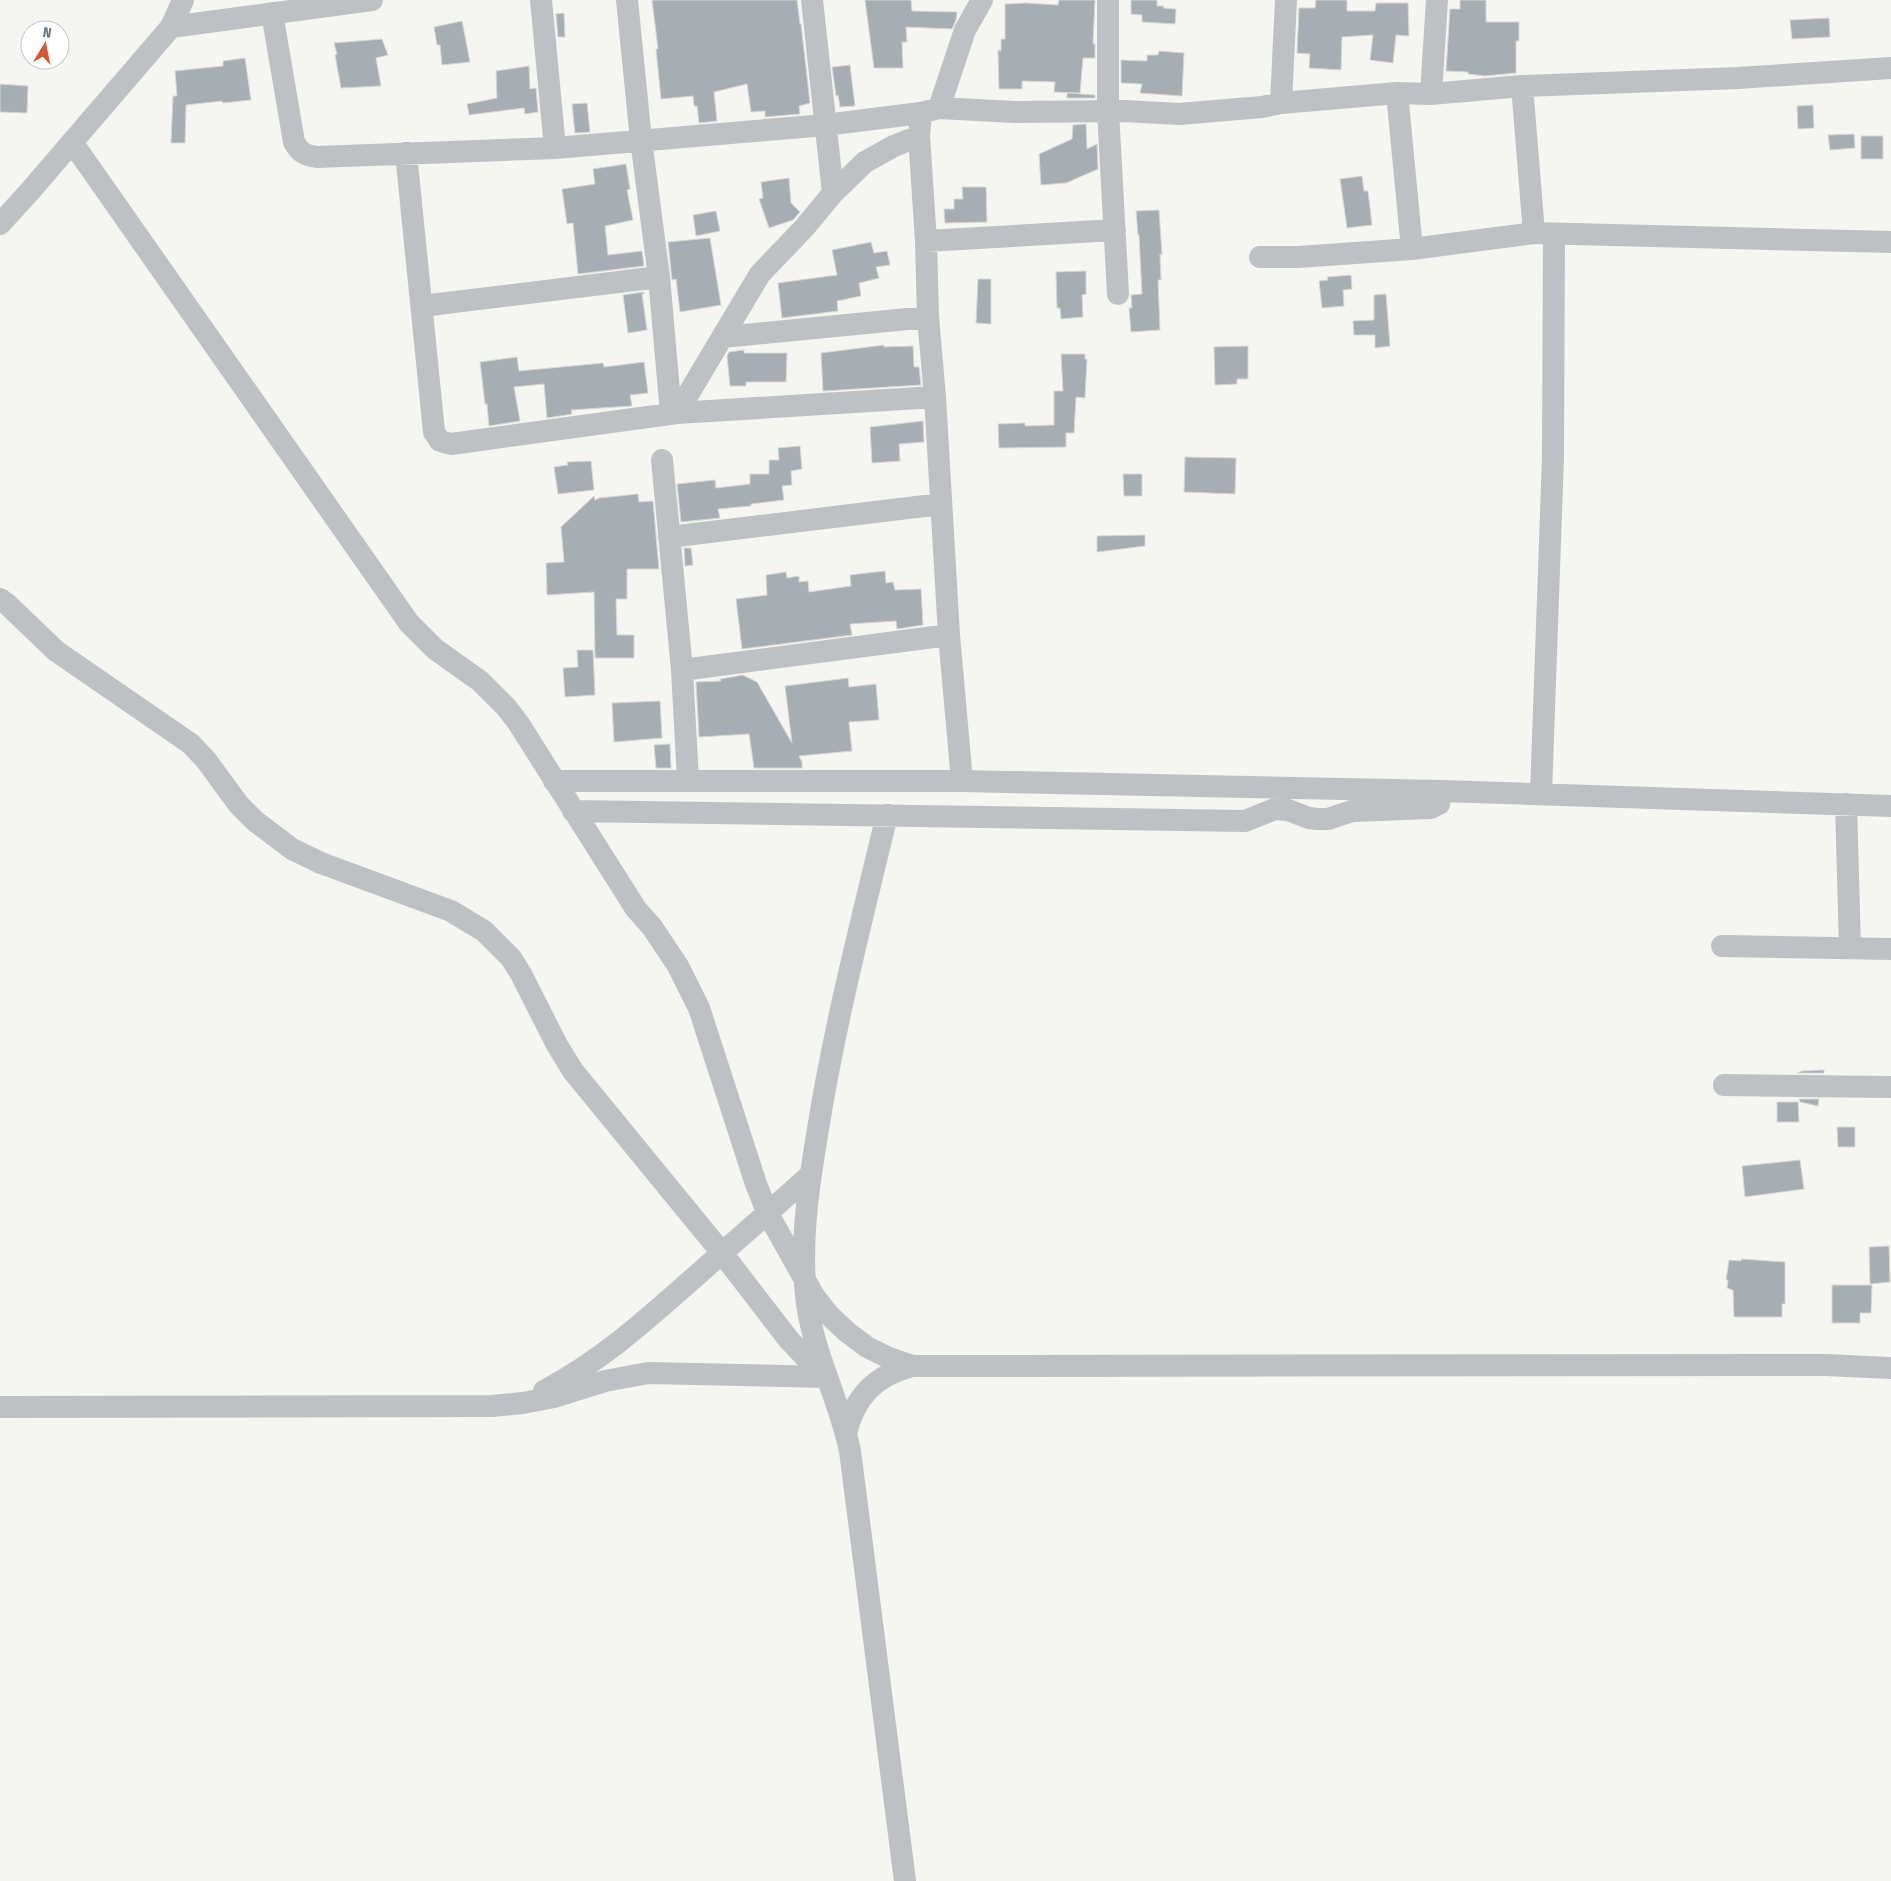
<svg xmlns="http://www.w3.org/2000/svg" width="1891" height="1881" font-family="'Fira Sans Condensed',sans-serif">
	<rect width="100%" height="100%" fill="#f5f5f2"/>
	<!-- building -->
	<path fill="#a7aeb3" stroke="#d7d7d5" d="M 652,0 L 797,0 L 800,24 L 801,24 L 810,103 L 799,106 L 800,114 L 765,117 L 765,111 L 751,112 L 747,84 L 714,92 L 717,121 L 699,123 L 697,106 L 694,106 L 693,96 L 661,99 L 656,49 L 658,49 Z
		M 865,0 L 911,0 L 912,11 L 957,12 L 956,20 L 952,29 L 906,27 L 907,42 L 902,42 L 903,68 L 874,68 Z
		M 1059,0 L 1095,0 L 1093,44 L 1095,44 L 1095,58 L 1083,58 L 1080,93 L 1054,92 L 1055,82 L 1022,81 L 1022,89 L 999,89 L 998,50 L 1001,51 L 1001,39 L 1005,39 L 1005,4 L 1026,3 L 1058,5 Z
		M 1131,0 L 1157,0 L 1157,6 L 1164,6 L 1163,8 L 1176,9 L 1175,24 L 1142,22 L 1142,15 L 1131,14 Z
		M 1316,0 L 1347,0 L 1347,11 L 1375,11 L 1376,3 L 1408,3 L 1409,36 L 1396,35 L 1393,63 L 1370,60 L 1373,35 L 1342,37 L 1341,70 L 1309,68 L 1310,54 L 1297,53 L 1299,8 L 1315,8 Z
		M 1460,0 L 1486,0 L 1486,22 L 1519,22 L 1519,41 L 1516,41 L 1516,73 L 1485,76 L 1468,74 L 1468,72 L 1446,71 L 1450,9 L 1460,9 Z
		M 564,13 L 565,37 L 558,37 L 556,14 Z
		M 1829,18 L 1830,37 L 1792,39 L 1790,20 Z
		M 462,21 L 470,62 L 442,65 L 440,45 L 437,45 L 434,27 Z
		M 382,39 L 388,55 L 376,58 L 381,86 L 341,88 L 335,55 L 337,54 L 334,43 Z
		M 1159,51 L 1184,53 L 1182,96 L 1140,93 L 1142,84 L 1121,83 L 1121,60 L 1147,61 L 1147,55 L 1158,55 Z
		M 245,58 L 251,100 L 223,103 L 222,101 L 186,105 L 185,143 L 171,143 L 173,96 L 177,96 L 175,71 L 223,66 L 223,61 Z
		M 850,65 L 855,106 L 840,107 L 838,95 L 836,96 L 832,67 Z
		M 529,66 L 530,89 L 536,88 L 538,112 L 525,114 L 524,108 L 469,115 L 467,104 L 497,98 L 496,71 Z
		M 0,84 L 28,86 L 27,113 L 0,112 Z
		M 1067,93 L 1095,95 L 1095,98 L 1067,98 Z
		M 587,103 L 590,132 L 575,133 L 572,104 Z
		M 1813,105 L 1814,128 L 1798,129 L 1797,106 Z
		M 1086,124 L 1087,149 L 1097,144 L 1098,169 L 1066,183 L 1041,185 L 1039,154 L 1072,139 L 1073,125 Z
		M 1854,134 L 1855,148 L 1830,150 L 1828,135 Z
		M 1861,136 L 1883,136 L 1883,159 L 1861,159 Z
		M 626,164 L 630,189 L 627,190 L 633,220 L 605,226 L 608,255 L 642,251 L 644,266 L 578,274 L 573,223 L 567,224 L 562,189 L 595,184 L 593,169 Z
		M 1362,176 L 1364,191 L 1368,191 L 1372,225 L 1347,228 L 1340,179 Z
		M 789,178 L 791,203 L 800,212 L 793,220 L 769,228 L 759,199 L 763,198 L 761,182 Z
		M 962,187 L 986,187 L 987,222 L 945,223 L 944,209 L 954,209 L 954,199 L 963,199 Z
		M 1159,210 L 1162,255 L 1160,254 L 1161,280 L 1158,280 L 1160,330 L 1131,332 L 1129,308 L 1132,308 L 1131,295 L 1142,294 L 1139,235 L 1138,235 L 1136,211 Z
		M 716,211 L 720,231 L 696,236 L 693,215 Z
		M 710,238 L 721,305 L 680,312 L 676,279 L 672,280 L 668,242 Z
		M 871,242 L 874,253 L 887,251 L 890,265 L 876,267 L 879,278 L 859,283 L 861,296 L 837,301 L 838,311 L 782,318 L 778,283 L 837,275 L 832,250 Z
		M 1086,271 L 1086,294 L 1082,295 L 1083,317 L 1061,319 L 1060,308 L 1057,308 L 1056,272 Z
		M 1351,275 L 1352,289 L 1343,290 L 1344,306 L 1322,308 L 1319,281 L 1328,280 L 1327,277 Z
		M 978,279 L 991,279 L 991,324 L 976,323 Z
		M 644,292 L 644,294 L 642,294 L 647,330 L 628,333 L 623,295 Z
		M 1386,294 L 1390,346 L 1375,348 L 1375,335 L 1354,335 L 1353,321 L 1374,320 L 1374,295 Z
		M 884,345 L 884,347 L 913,346 L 914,367 L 919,367 L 921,385 L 823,391 L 821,353 Z
		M 1248,346 L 1248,379 L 1237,379 L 1237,384 L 1215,385 L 1214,347 Z
		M 744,350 L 744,353 L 787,353 L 786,382 L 746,382 L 746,386 L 730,386 L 727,356 L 729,352 Z
		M 1061,354 L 1085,354 L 1085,359 L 1087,359 L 1085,398 L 1076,397 L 1074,433 L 1066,433 L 1066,447 L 999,448 L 998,424 L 1025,423 L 1025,426 L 1054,425 L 1054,391 L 1063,391 Z
		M 517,357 L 519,371 L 603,363 L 604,367 L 644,362 L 648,393 L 630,395 L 632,406 L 571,410 L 572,414 L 547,418 L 544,384 L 514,387 L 520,421 L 489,426 L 487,404 L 485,404 L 480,362 Z
		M 923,421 L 924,442 L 899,444 L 900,461 L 872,463 L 870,427 Z
		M 800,446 L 802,469 L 791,471 L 792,485 L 782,486 L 784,500 L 751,504 L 751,506 L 718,509 L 720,518 L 681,522 L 677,484 L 715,480 L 716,488 L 750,484 L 750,474 L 769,474 L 769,460 L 779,460 L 778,448 Z
		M 1185,457 L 1236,458 L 1235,494 L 1184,492 Z
		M 591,461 L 594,490 L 558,494 L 554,467 L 568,465 L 567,462 Z
		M 1123,474 L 1142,474 L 1142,496 L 1124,496 Z
		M 638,494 L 639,502 L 653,501 L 659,569 L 627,569 L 627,599 L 616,599 L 617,635 L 634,635 L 634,658 L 595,658 L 594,592 L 547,595 L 546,563 L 564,562 L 561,527 L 594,496 L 595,500 L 599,498 Z
		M 1145,535 L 1145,546 L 1097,552 L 1097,536 Z
		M 684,548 L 691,548 L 693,565 L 685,566 Z
		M 885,571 L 886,583 L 893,582 L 895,590 L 921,589 L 923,625 L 897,629 L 896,621 L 850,624 L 852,635 L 742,649 L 736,599 L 767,595 L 766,575 L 786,572 L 787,578 L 799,576 L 799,582 L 808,581 L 809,592 L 851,586 L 850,575 Z
		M 577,650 L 593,650 L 595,695 L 565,697 L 563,668 L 578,667 Z
		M 743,675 L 757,682 L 792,743 L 785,686 L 848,678 L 849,687 L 876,684 L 879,720 L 849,722 L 852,751 L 799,756 L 802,762 L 802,768 L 754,768 L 749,734 L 699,737 L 696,682 L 721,681 L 720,679 Z
		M 660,701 L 662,738 L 614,742 L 612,703 Z
		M 670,744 L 671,768 L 656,768 L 654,745 Z
		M 1824,1070 L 1824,1073 L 1797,1073 L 1802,1071 Z
		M 1799,1099 L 1819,1099 L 1818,1106 L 1800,1102 Z
		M 1777,1102 L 1798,1102 L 1799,1122 L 1777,1122 Z
		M 1837,1127 L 1855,1127 L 1855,1147 L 1838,1147 Z
		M 1800,1160 L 1804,1189 L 1745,1197 L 1742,1166 Z
		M 1889,1246 L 1890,1282 L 1870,1284 L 1869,1247 Z
		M 1741,1259 L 1785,1262 L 1785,1304 L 1782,1304 L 1782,1317 L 1734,1317 L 1733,1290 L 1727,1288 L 1728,1280 L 1726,1280 L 1729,1260 L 1741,1261 Z
		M 1832,1285 L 1872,1285 L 1871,1313 L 1860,1313 L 1860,1323 L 1832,1323 Z"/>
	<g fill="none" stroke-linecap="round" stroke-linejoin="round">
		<!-- street -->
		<path stroke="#bdc1c4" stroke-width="22" d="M 541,0 L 555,148
			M 627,0 L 641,140 L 659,277 L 671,414
			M 812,0 L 833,193
			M 1108,0 L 1108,111 L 1118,294
			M 272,13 L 294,142 C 300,153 305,155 317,157 L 555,148 L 825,125 L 921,113 L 939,108 L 1014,112 L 1124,111 L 1179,114 L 1262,107 L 1281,103 L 1397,93 L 1431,94 L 1522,86 L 1738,78 L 1891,68
			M 171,27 L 372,0
			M 1522,86 L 1534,233
			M 1397,93 L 1412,249
			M 1431,94 L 1437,0
			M 1281,103 L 1286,0
			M 939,108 L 965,30 L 982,0
			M 921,113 L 919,136 L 926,241 L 928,317 L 935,397 L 949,635 L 962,781
			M 72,142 L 409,623 L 435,649 L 480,681 L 506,707 L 519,724 L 636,909 L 652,927 L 678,966 L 699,1008 L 756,1184 L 768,1214 L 814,1296 L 829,1315 L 847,1332 L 867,1347 L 889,1358 L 912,1366
			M 406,153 L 434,432 L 440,441 L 451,444 L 677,413 L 935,397
			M 0,224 L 31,190 L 171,27 L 183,0
			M 926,241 L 1115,230
			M 1260,257 L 1298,257 L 1412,249 L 1534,233 L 1891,242
			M 422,306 L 659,277
			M 723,337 L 928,317
			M 677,413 L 760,274 L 805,227 L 833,193 L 865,162 L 894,146 L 919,136
			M 662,460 L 682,670 L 688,780
			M 669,537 L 941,504
			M 0,599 L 7,604 L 56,651 L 191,744 L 206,760 L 239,805 L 255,821 L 292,849 L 321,863 L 451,911 L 484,931 L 511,958 L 521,974 L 557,1045 L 573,1071 L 722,1253 L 789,1340 L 810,1362 L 824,1371
			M 682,670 L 949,635
			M 554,781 L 962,781 L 1442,791 L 1891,806
			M 1541,794 L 1553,457 L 1554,234
			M 1846,804 L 1850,948
			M 573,811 L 1245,821 L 1275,809 L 1288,810 L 1309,818 L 1317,819 L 1328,819 L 1352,811 L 1431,808 L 1439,804 L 1442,791
			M 887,815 C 862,919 835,1023 818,1129 C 809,1183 800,1240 806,1295 C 811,1349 839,1398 850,1451 L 905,1881
			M 1722,946 L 1891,949
			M 1724,1085 L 1891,1087
			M 544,1391 C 604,1359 646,1320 696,1276 C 734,1242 773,1209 810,1175
			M 0,1407 L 492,1406 L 523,1403 L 554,1397 L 605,1381 L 648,1373 L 826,1377
			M 846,1434 C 854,1397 876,1375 912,1366 L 1826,1365 L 1891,1368"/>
	</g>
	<!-- north arrow -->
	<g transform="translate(45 45) rotate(10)"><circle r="24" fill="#ffffff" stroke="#c2c8cd"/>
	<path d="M0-4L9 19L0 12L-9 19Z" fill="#d65832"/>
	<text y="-8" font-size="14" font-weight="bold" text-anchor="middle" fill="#677581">N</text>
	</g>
</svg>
